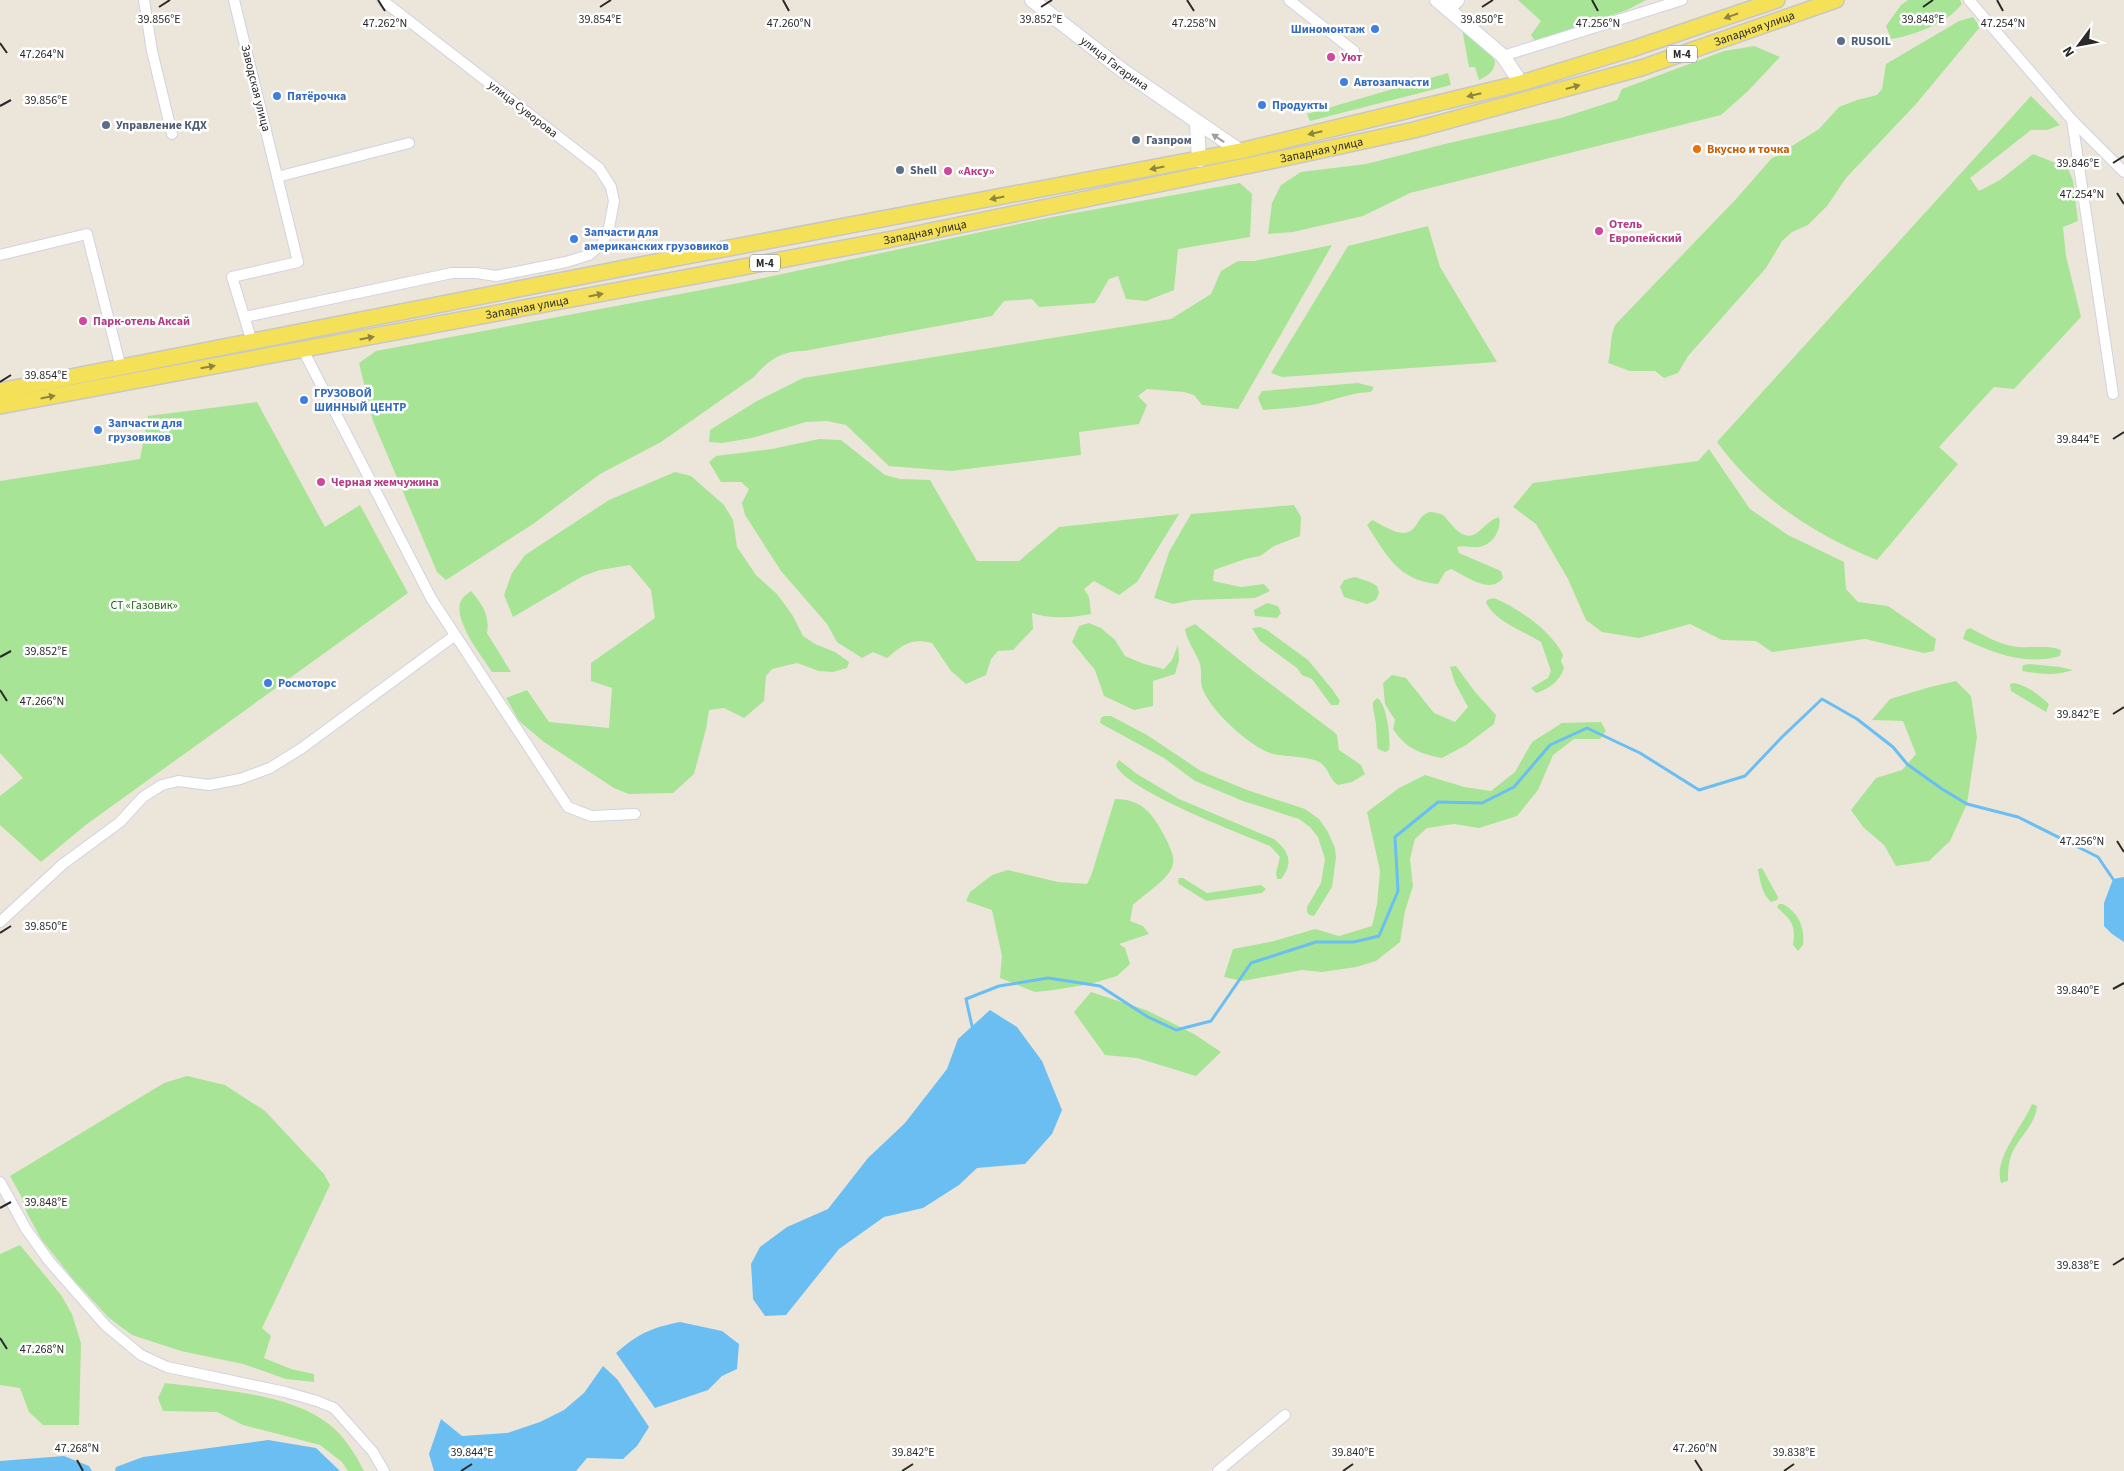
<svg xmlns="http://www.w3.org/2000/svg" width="2124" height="1471" font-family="'Source Sans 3',sans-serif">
	<rect width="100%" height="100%" fill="#ece6da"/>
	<!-- green -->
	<path fill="#a7e495" d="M 1518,0 L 1646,0 L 1627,10 L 1535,41 L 1531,35 L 1541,21 Z
		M 1908,0 L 1960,0 L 1962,4 C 1947,23 1915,35 1891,39 L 1886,26 L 1901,5 Z
		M 1973,17 L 1980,27 L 1916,104 L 1846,178 L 1827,206 L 1808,225 L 1792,232 L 1782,241 L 1766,268 L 1688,356 L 1678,373 L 1664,378 L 1655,371 L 1630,371 L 1608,363 C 1612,348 1609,340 1615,325 L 1737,198 L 1771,159 L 1819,129 L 1839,107 L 1857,100 L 1877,95 L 1882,89 L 1886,64 L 1959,21 Z
		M 1462,29 L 1488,50 L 1495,61 C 1494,72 1489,75 1479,80 L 1475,67 L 1469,67 Z
		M 1754,46 L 1780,57 L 1747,92 L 1721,115 L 1410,193 L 1363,216 L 1293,232 L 1268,234 L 1272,203 L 1281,185 L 1301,172 L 1366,164 L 1449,143 L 1561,118 L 1617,100 L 1622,89 L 1724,51 Z
		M 1448,73 L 1451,85 L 1310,121 L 1307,114 Z
		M 2031,96 L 2060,125 L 2047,130 L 2031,130 L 1970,178 L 1979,191 L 2000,180 L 2033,154 L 2068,168 L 2073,181 L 2078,221 L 2063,227 L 2066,256 L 2081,317 L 2014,389 L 1994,387 L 1939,447 L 1958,464 L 1877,560 C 1813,534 1758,498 1717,442 Z
		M 1240,183 L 1252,194 L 1250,237 L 1178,249 L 1174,290 L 1146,301 L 1126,299 L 1118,276 L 1109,279 L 1095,303 L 1039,307 L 1032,299 L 1004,301 L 992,316 L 804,351 C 782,351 768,360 754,377 L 661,442 L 600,474 L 533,524 L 446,580 L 437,572 L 373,421 L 359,363 L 376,351 L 744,282 L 1047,218 Z
		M 1428,226 L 1440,267 L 1497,362 L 1282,377 L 1271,373 L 1348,246 Z
		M 1332,245 L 1238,409 L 1202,405 L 1194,395 L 1184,392 L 1147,389 L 1138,396 L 1147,405 L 1139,424 L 1079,432 L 1081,455 L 951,471 L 889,466 L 846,425 L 827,421 L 806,422 L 752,438 L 722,443 L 709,442 L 710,430 L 757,401 L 803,378 L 1171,319 L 1211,294 L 1221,271 L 1238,261 L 1254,261 Z
		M 1358,383 L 1374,387 L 1371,392 C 1350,393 1337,399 1317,404 C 1299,408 1281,408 1263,410 L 1258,398 L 1262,391 Z
		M 257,402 L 325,527 L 360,505 L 408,593 L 87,824 L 41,862 L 0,825 L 0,796 L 23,778 L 0,753 L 0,481 L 140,459 L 148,416 Z
		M 819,439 L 841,440 L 885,475 L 900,479 L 930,480 L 977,561 L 1019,561 L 1059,527 L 1179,514 L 1137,582 L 1119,595 L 1094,581 L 1084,589 L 1089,597 L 1091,614 C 1071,618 1050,619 1032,613 L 1033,629 L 1013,650 L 998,651 L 991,659 L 986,675 L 966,684 L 951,671 L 932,643 C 911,638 904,644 887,658 L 873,652 L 862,658 L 837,642 L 827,624 L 781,571 L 745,515 L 742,503 L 749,489 L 741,482 L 721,482 L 709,462 L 716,456 L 772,449 Z
		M 1709,449 L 1750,509 L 1788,535 L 1844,562 L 1846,589 L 1858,602 L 1888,606 L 1936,639 L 1934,651 L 1924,653 L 1865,639 L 1772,652 L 1756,641 L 1722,640 L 1690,624 L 1639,638 L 1602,632 L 1586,620 L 1568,579 L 1536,524 L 1513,507 L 1533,483 L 1698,461 Z
		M 675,472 L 691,476 L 724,505 L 733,520 L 737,547 L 756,575 L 777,594 L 793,616 L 803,636 L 815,644 L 835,652 L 849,662 L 847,668 L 833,672 L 819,671 L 797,663 L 772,669 L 766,676 L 764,701 L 744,718 L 724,708 L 709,710 L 706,729 L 694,774 L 673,793 L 629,794 L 614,788 L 544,742 L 519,721 L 506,698 L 527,690 L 549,722 L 609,728 L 612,688 L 591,681 L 591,663 L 655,618 L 651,590 L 630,565 L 600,570 L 583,576 L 513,617 L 504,595 L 512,573 L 525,555 L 609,500 Z
		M 1294,505 L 1301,517 L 1300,536 L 1274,546 L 1260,556 L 1245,559 L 1214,570 L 1213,581 L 1241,587 L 1264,584 L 1270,591 L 1255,598 L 1193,600 L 1173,604 L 1154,598 L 1169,552 L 1191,514 Z
		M 1429,512 C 1434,512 1440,513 1444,516 C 1451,523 1460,539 1473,535 C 1482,531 1488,520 1499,517 C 1502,530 1492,546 1478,547 C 1470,548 1465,545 1457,547 L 1459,553 L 1501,571 L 1503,578 C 1490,595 1466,576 1451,569 L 1445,572 L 1438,584 C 1399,581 1386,555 1367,525 L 1372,520 C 1383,525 1402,540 1413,529 C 1420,522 1418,517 1429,512 Z
		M 1355,577 L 1370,582 L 1377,586 L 1379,593 L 1376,600 L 1367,604 L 1344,597 L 1340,587 L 1344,580 Z
		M 471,591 C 482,604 490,615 487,633 L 511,672 L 492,672 C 482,656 450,617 462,599 C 464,596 468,593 471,591 Z
		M 1494,598 C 1518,608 1552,631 1563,655 L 1561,661 L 1564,668 C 1560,681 1549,689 1536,693 L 1531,688 L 1548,678 L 1551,671 L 1541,642 C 1523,631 1496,622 1486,603 L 1487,600 Z
		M 1267,603 L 1278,606 L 1281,613 L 1277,618 L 1255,616 L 1254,610 Z
		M 1089,623 L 1101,628 L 1115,640 L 1125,656 L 1144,664 L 1164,669 L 1172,660 L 1178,645 L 1179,660 L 1175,674 L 1153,681 L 1153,706 L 1134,710 L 1104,696 L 1095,670 L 1072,642 L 1079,626 Z
		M 1195,624 L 1252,670 L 1334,732 L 1337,735 L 1339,750 L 1361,765 L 1365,774 L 1352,782 L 1338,785 C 1330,780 1329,770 1322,764 C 1313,756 1286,757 1273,754 C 1251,748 1209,710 1202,687 C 1200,680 1202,671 1200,664 C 1196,652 1187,642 1185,629 Z
		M 1260,627 L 1267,630 L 1308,660 L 1332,689 L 1340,701 L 1338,705 L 1331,705 L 1312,679 L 1302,675 L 1297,668 L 1260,641 L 1252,628 Z
		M 1970,628 C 1985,636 2000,645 2018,647 C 2031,648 2050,645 2061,650 L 2060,656 C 2026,666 1994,653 1963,639 L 1966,630 Z
		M 2030,664 L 2060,667 L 2073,670 C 2056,676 2039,674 2022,671 L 2023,665 Z
		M 1456,666 L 1475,692 L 1496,715 L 1494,724 L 1466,745 L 1442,758 C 1421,754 1406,749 1393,729 L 1395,720 L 1385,704 L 1383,683 L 1392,675 L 1406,678 L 1434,713 L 1455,722 L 1468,707 L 1455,683 L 1450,667 Z
		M 1956,681 L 1971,696 L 1977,737 L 1967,804 L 1950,841 L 1929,861 L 1896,866 L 1884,845 L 1863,827 L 1851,810 L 1876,778 L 1902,770 L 1916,754 L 1903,721 L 1872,720 L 1890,699 L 1930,687 Z
		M 2014,683 C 2028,686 2038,694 2049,704 L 2046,712 L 2011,691 L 2010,684 Z
		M 1377,698 C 1387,703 1391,739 1389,750 L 1385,752 L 1378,749 L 1377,746 L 1376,724 L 1373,708 L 1373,702 Z
		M 1104,716 L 1111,716 L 1147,735 L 1201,771 L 1247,790 L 1305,809 L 1319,819 L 1328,832 L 1335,848 L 1336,858 L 1332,887 L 1314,916 L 1309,915 L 1307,912 L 1307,907 L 1321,883 L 1325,859 L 1318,837 L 1310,827 L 1299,819 L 1243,801 L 1195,781 L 1164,758 L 1100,723 L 1101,718 Z
		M 1601,722 L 1606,731 L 1600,739 L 1574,739 L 1553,755 L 1538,790 L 1517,816 L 1479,828 L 1454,824 L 1427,828 L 1415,839 L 1410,859 L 1413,886 L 1405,911 L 1400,942 L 1376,961 L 1356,967 L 1322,972 L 1302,970 L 1243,981 L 1224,977 L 1233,949 L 1274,941 L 1315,929 L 1339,936 L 1372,926 L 1377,904 L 1380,871 L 1367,812 L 1399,788 L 1425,775 L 1464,787 L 1491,791 L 1515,772 L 1532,742 L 1562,723 Z
		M 1119,760 L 1137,774 L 1179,799 L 1274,839 C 1289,851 1294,863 1281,879 L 1277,879 L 1276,873 L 1280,857 L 1270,846 C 1242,834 1125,790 1116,765 Z
		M 1115,799 C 1144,799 1154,816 1166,839 C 1169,845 1175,857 1173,864 C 1170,879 1144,894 1133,905 L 1130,921 L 1143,926 L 1149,934 L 1119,944 L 1125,948 L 1130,964 L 1117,976 L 1090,984 L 1054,990 L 1035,992 L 1000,978 L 1002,956 L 992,910 L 966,901 L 970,892 L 992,875 L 1008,870 L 1058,882 L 1087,884 L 1091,876 Z
		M 1762,868 L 1778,897 L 1777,900 L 1771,902 C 1762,894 1760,881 1758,869 Z
		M 1179,878 L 1183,878 L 1207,893 L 1261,885 L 1266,889 L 1262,893 L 1206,901 L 1179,884 L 1178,881 Z
		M 1779,904 L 1783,904 C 1799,913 1805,927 1803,945 L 1798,951 L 1793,945 C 1796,925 1792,921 1777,907 Z
		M 1091,992 L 1146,1010 L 1194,1034 L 1221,1052 L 1196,1076 L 1137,1058 L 1105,1055 L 1074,1012 Z
		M 187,1076 L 225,1085 L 265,1111 L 324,1174 L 330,1185 L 262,1328 L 271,1336 L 264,1358 L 291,1369 L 314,1374 L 314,1382 L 286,1379 L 243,1364 L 181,1351 L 132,1335 L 109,1318 L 73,1279 L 41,1239 L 27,1213 L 21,1196 L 10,1176 L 164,1083 Z
		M 2032,1104 L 2037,1106 C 2035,1127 2017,1138 2011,1156 C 2008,1164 2008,1173 2008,1181 L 2001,1183 C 1993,1159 2023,1126 2032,1104 Z
		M 20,1245 L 61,1295 L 72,1314 L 81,1343 L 79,1425 L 43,1425 L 29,1412 L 20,1388 L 0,1385 L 0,1254 Z
		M 165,1383 C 216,1390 289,1392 330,1425 C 344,1436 356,1455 364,1471 L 348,1471 L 342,1462 L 320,1445 L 243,1425 L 217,1412 L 163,1411 L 158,1398 Z"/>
	<!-- water -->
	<path fill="#6abef2" d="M 2124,877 L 2124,942 L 2112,934 L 2104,926 L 2104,903 L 2113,879 Z
		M 990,1010 L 1017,1027 L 1042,1061 L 1062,1110 L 1052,1134 L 1025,1164 L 977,1168 L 959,1185 L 923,1208 L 884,1217 L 839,1249 L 786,1315 L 765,1316 L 753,1299 L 752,1280 L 751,1264 L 760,1247 L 787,1227 L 828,1209 L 868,1158 L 905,1123 L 947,1069 L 958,1039 Z
		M 680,1322 L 722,1331 L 739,1344 L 737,1369 L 722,1376 L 708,1390 L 655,1408 L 616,1353 C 639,1333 651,1328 680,1322 Z
		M 603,1366 L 617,1379 L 649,1427 L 637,1446 L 623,1459 L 587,1458 L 576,1471 L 434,1471 L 429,1454 L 441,1419 L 462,1436 L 507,1433 L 540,1422 L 564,1410 L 584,1393 Z
		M 268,1440 L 316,1448 L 340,1471 L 115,1471 L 116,1467 L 143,1457 Z
		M 64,1456 L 89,1466 L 92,1471 L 0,1471 L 0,1461 Z"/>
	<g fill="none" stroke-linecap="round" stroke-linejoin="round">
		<!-- stream -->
		<path stroke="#6abef2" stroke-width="3" d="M 972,1026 L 966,999 L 999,986 L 1048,978 L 1100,986 L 1148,1017 L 1176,1030 L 1211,1021 L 1251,963 L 1316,942 L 1354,942 L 1379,936 L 1398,891 L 1395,837 L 1438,802 L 1482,803 L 1514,787 L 1550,745 L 1587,728 L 1640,753 L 1699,790 L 1745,776 L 1782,737 L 1822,699 L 1857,719 L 1893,747 L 1907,764 L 1942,789 L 1967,804 L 2018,817 L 2098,857 L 2113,879"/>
		<!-- street casing -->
		<g stroke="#d0d1e3" stroke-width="12">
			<path id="street" d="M 144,0 L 152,51 L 172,134
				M 234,0 L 298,262 L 232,277 L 252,342
				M 1289,0 L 1354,51
				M 1969,0 L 2072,120 L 2113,394
				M 1503,56 L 1682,0
				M 2072,120 L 2124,172
				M 277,177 L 409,143
				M 0,255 L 87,234 L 121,368
				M 245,317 L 452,273 L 476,273 L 496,276 L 566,262 L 589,255 L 602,244 L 609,228 L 614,201 L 611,187 L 599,168 L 382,0
				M 303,350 L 431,598 L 568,807 L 591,816 L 635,814
				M 0,922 L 63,864 L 120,822 L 143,797 L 162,785 L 178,781 L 209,785 L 240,779 L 270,768 L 302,748 L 454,636
				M 0,1182 L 26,1229 L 49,1261 L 106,1326 L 141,1355 L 167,1367 L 285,1392 L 317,1401 L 334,1408 L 373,1452 L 384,1471
				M 1218,1471 L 1285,1415"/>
		</g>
		<!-- secondary casing -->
		<g stroke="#d0d1e3" stroke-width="16">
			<g id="secondary">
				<path id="s1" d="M 1032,0 L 1122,70 L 1240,151"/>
				<path d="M 1437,0 L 1503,56 L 1521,83"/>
				<path d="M 1448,9 L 1457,0"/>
				<path d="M 1197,124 L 1199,160"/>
			</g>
		</g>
		<!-- primary casing -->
		<g stroke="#c7c7c7" stroke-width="18">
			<g id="primary">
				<path d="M 0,391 L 645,264 L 1240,151 L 1521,83 L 1632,49 L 1777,0"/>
				<path id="s2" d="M 0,406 L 887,240 L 1299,155 L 1414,130 L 1641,68 L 1836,0"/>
			</g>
		</g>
		<!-- street -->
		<use href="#street" stroke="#fff" stroke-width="10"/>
		<!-- secondary -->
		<use href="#secondary" stroke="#fff" stroke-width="14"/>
		<!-- primary -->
		<use href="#primary" stroke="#f4e157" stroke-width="15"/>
	</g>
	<!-- one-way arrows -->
	<defs><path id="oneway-solid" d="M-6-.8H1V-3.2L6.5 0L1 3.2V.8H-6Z" transform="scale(1.25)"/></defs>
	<g fill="#8e8540">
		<use href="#oneway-solid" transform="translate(1731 16) rotate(161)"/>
		<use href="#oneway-solid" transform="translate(1573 87) rotate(-16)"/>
		<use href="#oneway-solid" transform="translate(1474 95) rotate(167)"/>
		<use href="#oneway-solid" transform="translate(1315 133) rotate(167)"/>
		<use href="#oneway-solid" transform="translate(1157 168) rotate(169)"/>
		<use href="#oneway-solid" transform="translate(997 198) rotate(169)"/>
		<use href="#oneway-solid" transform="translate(596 295) rotate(-11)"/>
		<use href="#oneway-solid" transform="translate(367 338) rotate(-11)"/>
		<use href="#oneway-solid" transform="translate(208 367) rotate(-10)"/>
		<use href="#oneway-solid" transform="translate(48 397) rotate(-11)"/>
	</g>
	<use fill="#9f9f9f" href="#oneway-solid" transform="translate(1218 138) rotate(-147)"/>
	<!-- ticks -->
	<path fill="none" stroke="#292929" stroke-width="2" d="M 378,0 L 385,11M 783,0 L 789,11M 1187,0 L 1194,11M 1592,0 L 1598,11M 1997,0 L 2003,11M 159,7 L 170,0M 600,7 L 611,0M 1041,7 L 1052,0M 1482,7 L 1493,0M 1923,7 L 1933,0M 0,43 L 7,53M 0,106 L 11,100M 2113,163 L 2124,156M 2117,193 L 2124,204M 0,382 L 11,375M 2113,439 L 2124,432M 0,657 L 11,651M 0,690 L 7,701M 2113,714 L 2124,707M 2117,841 L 2124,852M 0,933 L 11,926M 2113,989 L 2124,983M 0,1208 L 11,1202M 2113,1265 L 2124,1258M 0,1338 L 7,1349M 77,1460 L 83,1471M 1695,1460 L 1702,1471M 461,1471 L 472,1464M 902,1471 L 913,1464M 1343,1471 L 1353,1464M 1784,1471 L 1794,1464"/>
	<!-- markers -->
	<g fill="#3f7fe0" stroke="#fff" stroke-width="2">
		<circle cx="1375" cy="29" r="5"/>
		<circle cx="1344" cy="82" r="5"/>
		<circle cx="277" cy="96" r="5"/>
		<circle cx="1262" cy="105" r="5"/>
		<circle cx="574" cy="239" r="5"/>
		<circle cx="304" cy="400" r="5"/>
		<circle cx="98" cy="430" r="5"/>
		<circle cx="268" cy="683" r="5"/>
	</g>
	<g fill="#5c6f8a" stroke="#fff" stroke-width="2">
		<circle cx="1841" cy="41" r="5"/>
		<circle cx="106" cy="125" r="5"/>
		<circle cx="1136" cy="140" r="5"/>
		<circle cx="900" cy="170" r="5"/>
	</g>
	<g fill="#d1479c" stroke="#fff" stroke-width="2">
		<circle cx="1331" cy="57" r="5"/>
		<circle cx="948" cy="171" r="5"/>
		<circle cx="1599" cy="231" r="5"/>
		<circle cx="83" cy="321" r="5"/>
		<circle cx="321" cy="482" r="5"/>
	</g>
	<circle fill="#e8710a" stroke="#fff" stroke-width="2" cx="1697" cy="149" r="5"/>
	<g text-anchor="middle" stroke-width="5" stroke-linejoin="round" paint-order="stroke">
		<!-- shield labels -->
		<g fill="#fff" stroke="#696969" stroke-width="1">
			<rect x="1667" y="45.5" width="30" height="17" rx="4"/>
			<rect x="750" y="254.5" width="30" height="17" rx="4"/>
		</g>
		<g font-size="11" font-weight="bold" fill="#292929">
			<text x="1682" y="58">М-4</text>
			<text x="765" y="267">М-4</text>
		</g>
		<!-- shop labels -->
		<g font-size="12" font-weight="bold" fill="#366cbe" stroke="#fff" text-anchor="start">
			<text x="1365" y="33" text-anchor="end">Шиномонтаж</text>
			<text x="1354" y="86">Автозапчасти</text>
			<text x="287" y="100">Пятёрочка</text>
			<text x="1272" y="109">Продукты</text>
			<text x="584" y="236">Запчасти для<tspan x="584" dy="14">американских грузовиков</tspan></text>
			<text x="314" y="397">ГРУЗОВОЙ<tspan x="314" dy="14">ШИННЫЙ ЦЕНТР</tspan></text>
			<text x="108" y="427">Запчасти для<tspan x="108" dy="14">грузовиков</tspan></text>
			<text x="278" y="687">Росмоторс</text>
		</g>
		<!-- street labels -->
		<g font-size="12" fill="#292929" stroke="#fff">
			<text dy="4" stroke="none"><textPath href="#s2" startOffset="1796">Западная улица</textPath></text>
			<text dy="4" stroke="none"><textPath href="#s1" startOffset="104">улица Гагарина</textPath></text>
			<text transform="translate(256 88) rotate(76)" y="4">Заводская улица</text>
			<text transform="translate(523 109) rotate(38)" y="4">улица Суворова</text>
			<text dy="4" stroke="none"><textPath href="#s2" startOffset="1346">Западная улица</textPath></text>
			<text dy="4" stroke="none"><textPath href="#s2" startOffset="941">Западная улица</textPath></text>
			<text dy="4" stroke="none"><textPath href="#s2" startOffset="536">Западная улица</textPath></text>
		</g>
		<!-- service labels -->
		<g font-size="12" font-weight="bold" fill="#4e5e75" stroke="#fff" text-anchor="start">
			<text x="1851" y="45">RUSOIL</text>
			<text x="116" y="129">Управление КДХ</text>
			<text x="1146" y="144">Газпром</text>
			<text x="910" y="174">Shell</text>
		</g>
		<!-- hotel labels -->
		<g font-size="12" font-weight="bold" fill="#b23c85" stroke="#fff" text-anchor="start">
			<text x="1341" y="61">Уют</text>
			<text x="958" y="175">«Аксу»</text>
			<text x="1609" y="228">Отель<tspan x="1609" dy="14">Европейский</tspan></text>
			<text x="93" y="325">Парк-отель Аксай</text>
			<text x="331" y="486">Черная жемчужина</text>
		</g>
		<!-- food labels -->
		<g font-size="12" font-weight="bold" fill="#c56008" stroke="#fff" text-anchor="start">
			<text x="1707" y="153">Вкусно и точка</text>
		</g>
		<!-- park labels -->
		<g font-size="12" fill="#1f6818" stroke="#fff">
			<text x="144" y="609">СТ «Газовик»</text>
		</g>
	</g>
	<g font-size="12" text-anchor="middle" fill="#292929" stroke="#fff" stroke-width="5" stroke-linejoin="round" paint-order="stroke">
		<text x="600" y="23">39.854°E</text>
		<text x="1923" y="23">39.848°E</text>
		<text x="159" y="23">39.856°E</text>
		<text x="1041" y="23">39.852°E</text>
		<text x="1482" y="23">39.850°E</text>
		<text x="789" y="27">47.260°N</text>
		<text x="1194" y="27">47.258°N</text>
		<text x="385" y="27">47.262°N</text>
		<text x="1598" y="27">47.256°N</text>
		<text x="2003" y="27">47.254°N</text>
		<text x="42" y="58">47.264°N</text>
		<text x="46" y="104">39.856°E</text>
		<text x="2078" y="167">39.846°E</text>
		<text x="2082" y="198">47.254°N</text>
		<text x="46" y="379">39.854°E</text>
		<text x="2078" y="443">39.844°E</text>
		<text x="46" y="655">39.852°E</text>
		<text x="42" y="705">47.266°N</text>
		<text x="2078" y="718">39.842°E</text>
		<text x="2082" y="845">47.256°N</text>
		<text x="46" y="930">39.850°E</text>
		<text x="2078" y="994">39.840°E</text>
		<text x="46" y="1206">39.848°E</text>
		<text x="2078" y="1269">39.838°E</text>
		<text x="42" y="1353">47.268°N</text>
		<text x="77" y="1452">47.268°N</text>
		<text x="1695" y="1452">47.260°N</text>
		<text x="472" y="1456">39.844°E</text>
		<text x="913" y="1456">39.842°E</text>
		<text x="1353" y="1456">39.840°E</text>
		<text x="1794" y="1456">39.838°E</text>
	</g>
	<!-- north arrow -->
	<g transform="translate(2079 45) rotate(238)" stroke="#ffffff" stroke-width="4" paint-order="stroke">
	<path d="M0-4L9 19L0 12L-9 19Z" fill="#292929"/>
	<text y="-8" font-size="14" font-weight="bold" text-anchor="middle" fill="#292929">N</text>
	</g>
</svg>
